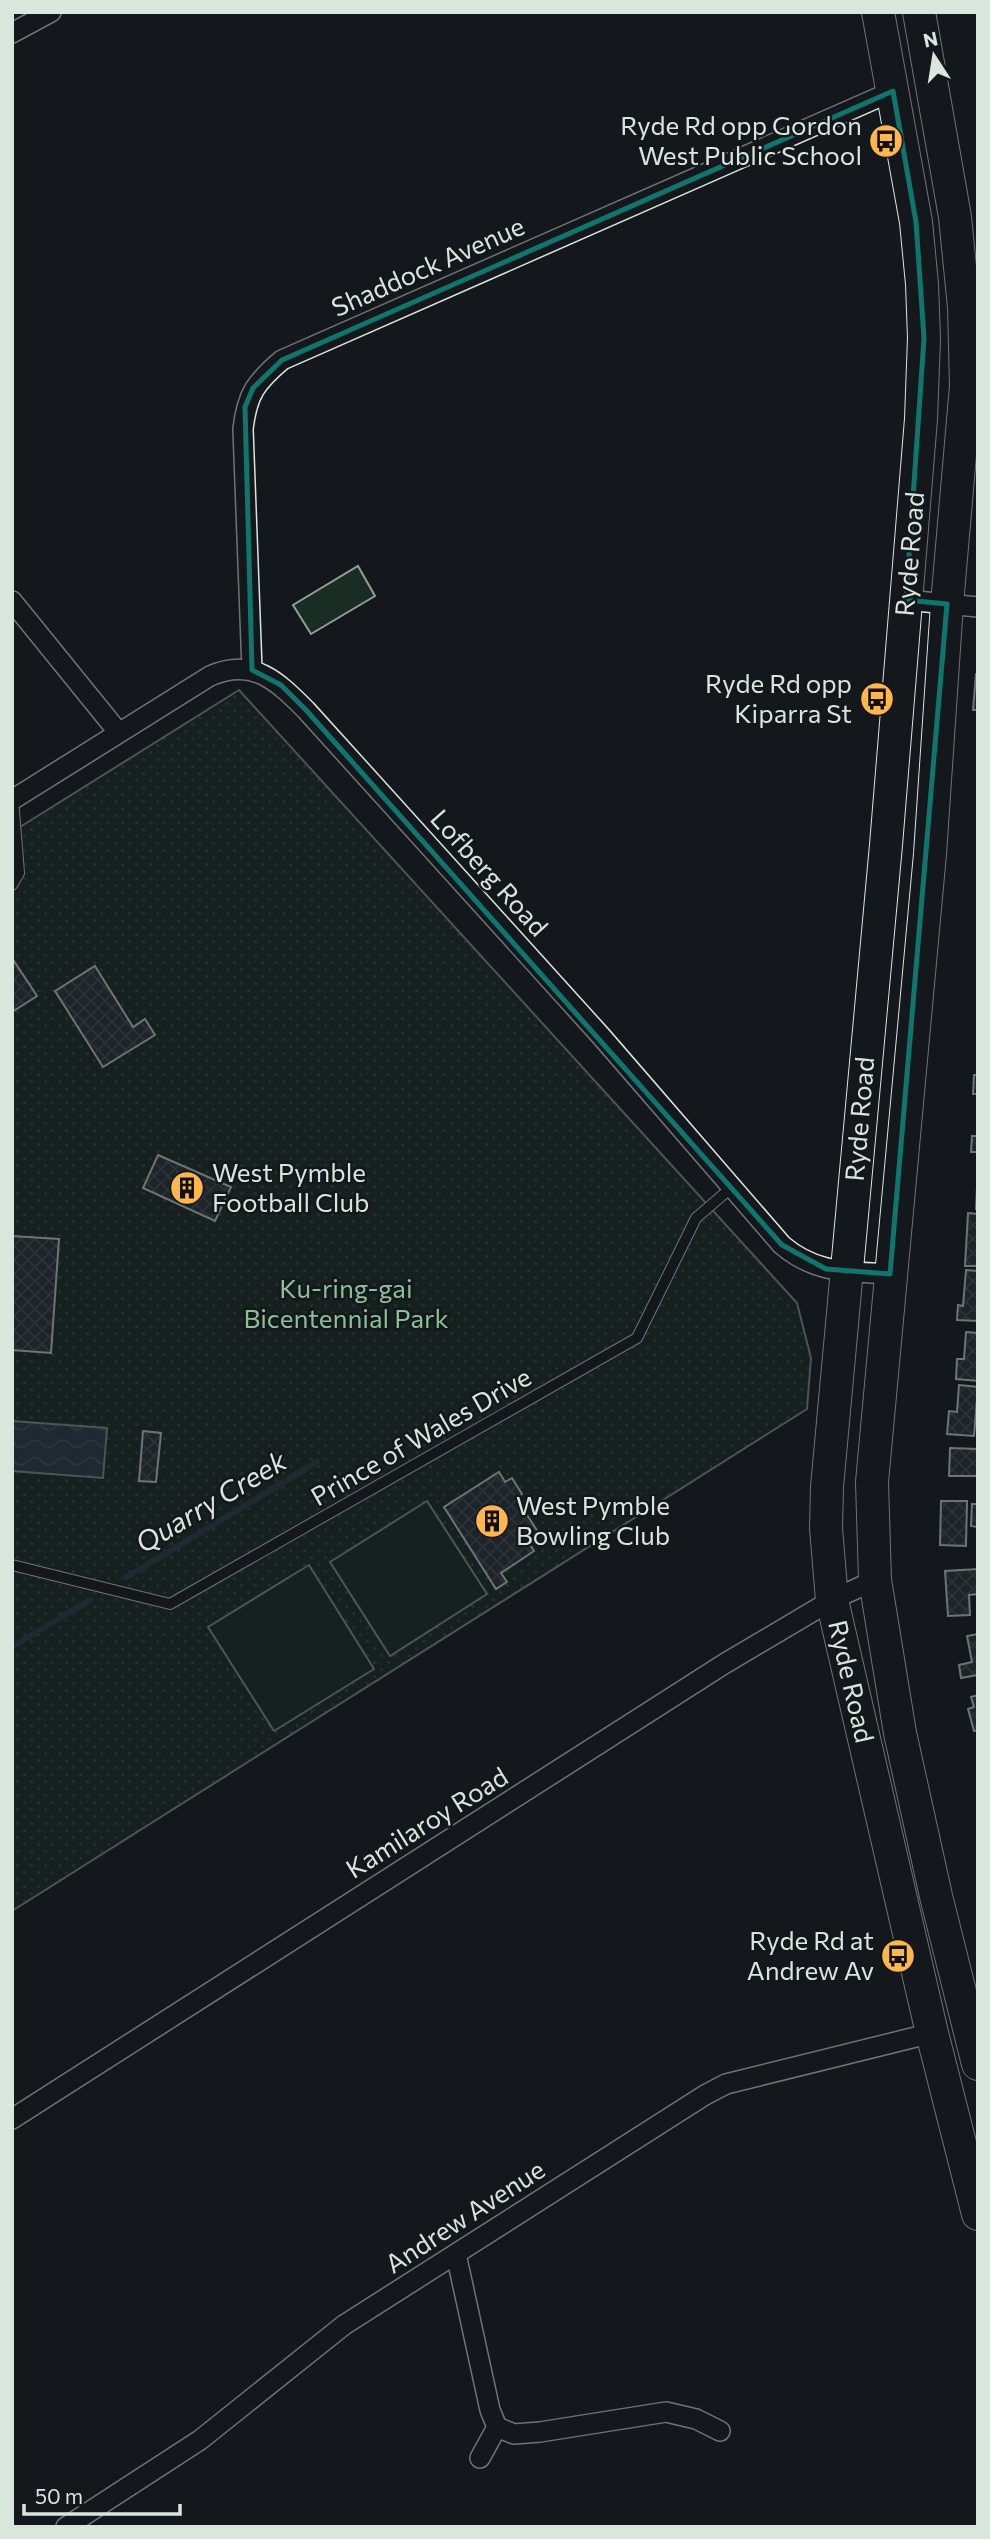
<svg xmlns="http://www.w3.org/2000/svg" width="990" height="2539" font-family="Commissioner,sans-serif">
	<defs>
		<pattern id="green-dots" width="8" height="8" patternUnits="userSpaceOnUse" patternTransform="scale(1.75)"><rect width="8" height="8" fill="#1a2d24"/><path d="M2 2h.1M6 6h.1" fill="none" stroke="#3b4b43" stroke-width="1.8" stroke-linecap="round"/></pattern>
		<pattern id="water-waves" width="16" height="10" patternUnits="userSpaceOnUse" patternTransform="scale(1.75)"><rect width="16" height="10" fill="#2f3f4d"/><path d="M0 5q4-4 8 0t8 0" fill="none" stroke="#4c5b66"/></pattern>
		<pattern id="building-cross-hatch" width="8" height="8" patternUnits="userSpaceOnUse" patternTransform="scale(1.75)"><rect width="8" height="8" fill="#2c363c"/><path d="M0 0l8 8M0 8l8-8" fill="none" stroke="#4a5358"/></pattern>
	</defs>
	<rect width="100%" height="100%" fill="#14181c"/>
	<!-- green -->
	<path fill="url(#green-dots)" stroke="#939e99" stroke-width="2" d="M 239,690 L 797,1303 L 811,1358 L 807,1409 L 12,1911 L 12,832 Z"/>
	<!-- pitch -->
	<path fill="#1a2d24" stroke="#939e99" stroke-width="2" d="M 358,566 L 375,596 L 311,634 L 293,605 Z
		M 427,1501 L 487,1594 L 390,1656 L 330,1562 Z
		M 309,1565 L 374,1669 L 274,1731 L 208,1627 Z"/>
	<!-- water -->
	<path fill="url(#water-waves)" stroke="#939e99" stroke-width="2" d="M 12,1421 L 107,1428 L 103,1478 L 12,1471 Z"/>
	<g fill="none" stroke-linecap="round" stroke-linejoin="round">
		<!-- stream -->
		<path stroke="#2f3f4d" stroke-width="6" d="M 127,1577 L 317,1462
			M 12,1647 L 90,1600"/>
	</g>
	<!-- building -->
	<path fill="url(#building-cross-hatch)" stroke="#d8e6dc" stroke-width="2" d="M 976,674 L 978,674 L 978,710 L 973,710 Z
		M 12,958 L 37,996 L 12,1012 Z
		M 95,966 L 133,1027 L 145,1019 L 155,1035 L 103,1067 L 55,991 Z
		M 974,1075 L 978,1075 L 978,1094 L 973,1094 Z
		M 972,1136 L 978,1136 L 978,1152 L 971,1152 Z
		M 158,1155 L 231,1187 L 215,1221 L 143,1188 Z
		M 978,1166 L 978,1209 L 976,1209 Z
		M 968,1213 L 978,1214 L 978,1266 L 965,1266 Z
		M 12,1236 L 59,1239 L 51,1353 L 12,1350 Z
		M 966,1270 L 978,1271 L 978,1321 L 957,1320 L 958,1305 L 963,1306 Z
		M 966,1332 L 978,1333 L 978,1381 L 956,1379 L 957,1359 L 964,1359 Z
		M 959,1385 L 978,1387 L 974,1436 L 947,1434 L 949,1411 L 957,1412 Z
		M 143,1431 L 161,1433 L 156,1482 L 139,1481 Z
		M 950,1448 L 978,1449 L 978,1476 L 949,1476 Z
		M 499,1472 L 505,1482 L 512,1478 L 522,1494 L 516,1498 L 540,1535 L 528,1542 L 534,1551 L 501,1573 L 507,1582 L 496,1589 L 444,1507 Z
		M 941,1501 L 967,1501 L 966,1546 L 940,1545 Z
		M 972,1504 L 978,1504 L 978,1527 L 971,1526 Z
		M 978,1569 L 978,1594 L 969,1595 L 970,1615 L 948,1616 L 945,1571 Z
		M 978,1634 L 978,1675 L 961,1678 L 959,1665 L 972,1662 L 967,1636 Z
		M 978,1695 L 978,1730 L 974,1731 L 968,1709 L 974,1707 L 971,1697 Z"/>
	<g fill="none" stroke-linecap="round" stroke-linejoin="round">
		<!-- service casing -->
		<g stroke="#d8e6dc" stroke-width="12">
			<path id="service" d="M 12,885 L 19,873 L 13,799
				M 12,1565 L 170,1604 L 637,1338 L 696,1218 L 732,1187"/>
		</g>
		<!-- minor casing -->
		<g stroke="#d8e6dc" stroke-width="22">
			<path id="minor" d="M 12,33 L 51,12
				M 906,600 L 978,607
				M 12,601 L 119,733
				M 252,670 L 243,429 C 247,394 256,382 282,360 L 893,91
				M 12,800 L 210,676 C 253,657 277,681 306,710 L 601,1036 L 782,1245 C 816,1274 848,1271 890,1274
				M 12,2119 L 724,1664 L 832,1600 L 875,1580
				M 456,2254 L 490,2410 L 497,2427 L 514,2434 L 540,2432 L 666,2412 L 696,2419 L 720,2431
				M 480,2458 L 497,2427
				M 66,2527 L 200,2440 L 344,2325 L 705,2095 L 726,2084 L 932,2033"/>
		</g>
		<!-- trunk casing -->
		<g stroke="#d8e6dc" stroke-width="34">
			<g id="trunk">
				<path id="s1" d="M 878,12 L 916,222 L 922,284 L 924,338 L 921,419 L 886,845 L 827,1487 L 826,1528 L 832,1600 L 932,2033 L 978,2214"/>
				<path d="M 919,12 L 955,217 L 964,307 L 966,386 L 947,604 L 930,854 L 872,1482 L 875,1580 L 900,1733 L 936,1896 L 978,2064"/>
			</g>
		</g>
		<!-- service -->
		<use href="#service" stroke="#14181c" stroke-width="10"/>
		<!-- minor -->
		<use href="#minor" stroke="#14181c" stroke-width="19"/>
		<!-- trunk -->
		<use href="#trunk" stroke="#14181c" stroke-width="32"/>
	</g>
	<!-- marked area -->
	<path d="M0 0H990V2539H0ZM 893,91 L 916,222 L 924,338 L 906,600 L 947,604 L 890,1274 L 826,1269 L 782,1245 L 306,710 L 281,685 L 252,670 L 245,407 L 253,388 L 282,360 Z" fill="#14181c" fill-opacity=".55" fill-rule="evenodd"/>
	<path fill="none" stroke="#0f766e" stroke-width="5" stroke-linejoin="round" d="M 893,91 L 916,222 L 924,338 L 906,600 L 947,604 L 890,1274 L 826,1269 L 782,1245 L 306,710 L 281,685 L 252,670 L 245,407 L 253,388 L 282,360 Z"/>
	<!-- icons -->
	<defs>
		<g id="bus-disc" transform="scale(1.75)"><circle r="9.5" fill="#ffb74d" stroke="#14181c"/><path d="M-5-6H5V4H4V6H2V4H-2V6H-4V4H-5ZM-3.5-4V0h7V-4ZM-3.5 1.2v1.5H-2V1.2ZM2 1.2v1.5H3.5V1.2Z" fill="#111"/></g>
		<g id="building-disc" transform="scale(1.75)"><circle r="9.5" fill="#ffb74d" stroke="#14181c"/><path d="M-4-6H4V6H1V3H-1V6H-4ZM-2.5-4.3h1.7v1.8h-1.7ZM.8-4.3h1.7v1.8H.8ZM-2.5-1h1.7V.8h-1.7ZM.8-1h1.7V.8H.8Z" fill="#111"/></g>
	</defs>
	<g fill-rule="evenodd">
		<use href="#bus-disc" x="886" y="141"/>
		<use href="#bus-disc" x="877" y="699"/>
		<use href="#building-disc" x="187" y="1188"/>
		<use href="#building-disc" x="492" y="1521"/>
		<use href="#bus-disc" x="898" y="1956"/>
	</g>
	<g text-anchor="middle" stroke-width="5" stroke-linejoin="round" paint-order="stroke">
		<!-- poi labels -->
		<g font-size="26" fill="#d8e6dc" stroke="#14181c" text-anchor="end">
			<text x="862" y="135">Ryde Rd opp Gordon<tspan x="862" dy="30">West Public School</tspan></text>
			<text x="852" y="693">Ryde Rd opp<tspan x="852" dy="30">Kiparra St</tspan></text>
			<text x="212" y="1182" text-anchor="start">West Pymble<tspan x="212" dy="30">Football Club</tspan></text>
			<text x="516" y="1515" text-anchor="start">West Pymble<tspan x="516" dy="30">Bowling Club</tspan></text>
			<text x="874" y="1950">Ryde Rd at<tspan x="874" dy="30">Andrew Av</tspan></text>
		</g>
		<!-- street labels -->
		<g font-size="26" fill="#d8e6dc" stroke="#14181c">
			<text transform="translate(428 267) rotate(-24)" y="9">Shaddock Avenue</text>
			<text transform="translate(910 554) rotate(-85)" y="9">Ryde Road</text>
			<text transform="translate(489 873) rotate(48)" y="9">Lofberg Road</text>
			<text transform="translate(860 1119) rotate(-85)" y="9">Ryde Road</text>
			<text transform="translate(421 1437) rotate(-30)" y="9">Prince of Wales Drive</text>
			<text dy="9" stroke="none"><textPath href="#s1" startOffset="1680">Ryde Road</textPath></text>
			<text transform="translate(427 1823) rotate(-32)" y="9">Kamilaroy Road</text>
			<text transform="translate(465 2217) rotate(-33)" y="9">Andrew Avenue</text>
		</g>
		<!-- park labels -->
		<g font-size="26" fill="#8ac095" stroke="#14181c">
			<text x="346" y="1298">Ku-ring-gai<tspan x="346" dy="30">Bicentennial Park</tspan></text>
		</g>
		<!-- water labels -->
		<g font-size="28" font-style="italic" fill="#d8e6dc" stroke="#14181c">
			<text transform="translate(211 1502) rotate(-31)" y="10">Quarry Creek</text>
		</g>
	</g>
	<!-- border -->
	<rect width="990" height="2539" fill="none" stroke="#d8e6dc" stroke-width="28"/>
	<!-- north arrow -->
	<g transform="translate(934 56) rotate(348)" stroke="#14181c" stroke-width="5" paint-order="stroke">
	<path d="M0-5L12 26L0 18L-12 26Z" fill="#d8e6dc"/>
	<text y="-10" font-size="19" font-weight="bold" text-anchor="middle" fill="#d8e6dc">N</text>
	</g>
	<!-- scale -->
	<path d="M24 2504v10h156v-10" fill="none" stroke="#d8e6dc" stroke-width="3.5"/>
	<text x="35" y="2504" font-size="21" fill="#d8e6dc" stroke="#14181c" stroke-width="5" paint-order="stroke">50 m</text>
</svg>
